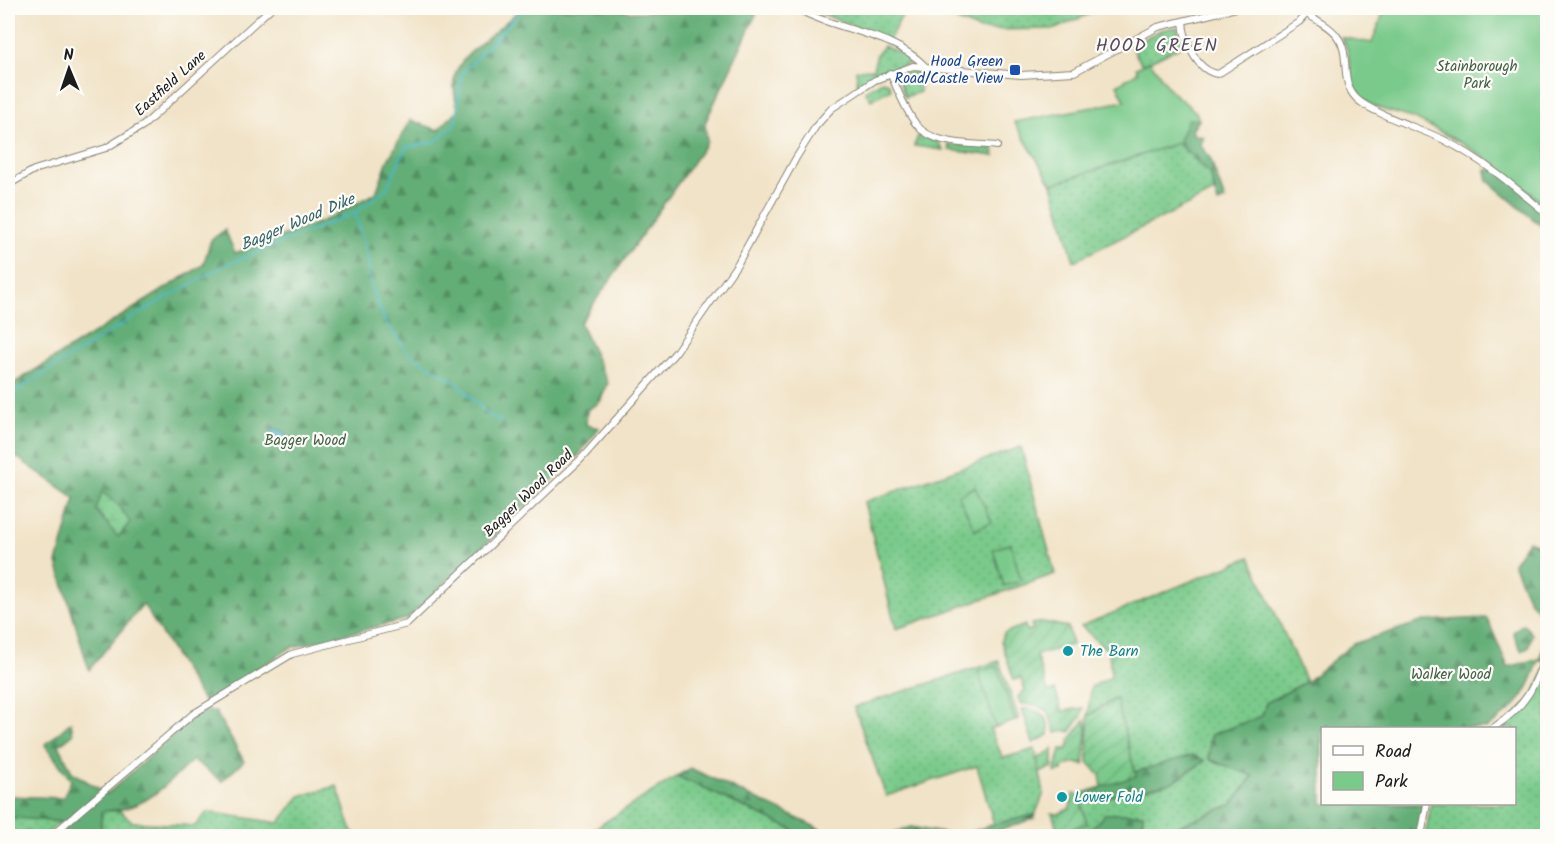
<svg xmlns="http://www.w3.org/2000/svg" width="1555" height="844" font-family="Kalam,sans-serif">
	<defs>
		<pattern id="grass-dots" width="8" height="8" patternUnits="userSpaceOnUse" patternTransform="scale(1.5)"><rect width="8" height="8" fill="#7aca8b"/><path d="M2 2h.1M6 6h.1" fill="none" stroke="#69ad77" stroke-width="1.8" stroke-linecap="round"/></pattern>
		<pattern id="forest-firs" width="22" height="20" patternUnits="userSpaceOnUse" patternTransform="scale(1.5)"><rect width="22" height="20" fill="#63ae77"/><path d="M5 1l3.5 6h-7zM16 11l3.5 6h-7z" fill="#518d61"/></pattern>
		<pattern id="wetland-marsh" width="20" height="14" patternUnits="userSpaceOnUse" patternTransform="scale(1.5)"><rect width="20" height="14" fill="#7aca8b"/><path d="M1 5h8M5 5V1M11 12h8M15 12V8" fill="none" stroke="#69ad77"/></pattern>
		<pattern id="garden-furrows" width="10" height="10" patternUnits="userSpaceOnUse" patternTransform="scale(1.5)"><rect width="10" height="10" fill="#7aca8b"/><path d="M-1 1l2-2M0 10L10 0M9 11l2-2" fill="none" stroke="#69ad77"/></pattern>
	</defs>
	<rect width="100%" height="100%" fill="#fdfcf7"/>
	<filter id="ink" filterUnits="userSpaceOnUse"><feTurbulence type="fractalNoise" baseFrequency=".0167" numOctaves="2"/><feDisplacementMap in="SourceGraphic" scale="12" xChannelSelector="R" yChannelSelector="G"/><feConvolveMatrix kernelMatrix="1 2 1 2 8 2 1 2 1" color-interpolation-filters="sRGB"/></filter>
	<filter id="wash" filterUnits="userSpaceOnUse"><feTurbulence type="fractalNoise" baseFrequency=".008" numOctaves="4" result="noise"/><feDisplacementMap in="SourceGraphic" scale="24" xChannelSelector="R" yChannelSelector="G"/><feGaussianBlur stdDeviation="1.35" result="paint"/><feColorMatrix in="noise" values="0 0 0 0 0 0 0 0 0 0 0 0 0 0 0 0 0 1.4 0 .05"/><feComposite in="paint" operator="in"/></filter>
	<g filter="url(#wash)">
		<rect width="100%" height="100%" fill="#f1e3c7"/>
		<!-- grass -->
		<path fill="url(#grass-dots)" stroke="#4b7354" stroke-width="1.5" d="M 807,8 L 906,8 L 889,40 Z
			M 925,8 L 1103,8 L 1055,29 L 980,30 Z
			M 1177,27 L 1183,45 L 1142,65 L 1131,46 L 1161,30 Z
			M 884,46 L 911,58 L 913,62 L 872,78 L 858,87 L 856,70 L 873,69 L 877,54 Z
			M 918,70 L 920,92 L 905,97 L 898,78 L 901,74 Z
			M 882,81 L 889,83 L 891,89 L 871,100 L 865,91 Z
			M 919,134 L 939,143 L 943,150 L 914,146 Z
			M 1178,143 L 1211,175 L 1214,192 L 1074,261 L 1052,184 Z
			M 948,144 L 993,149 L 995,156 L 949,150 Z
			M 1021,447 L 1055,574 L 896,629 L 864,502 Z
			M 1250,557 L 1306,682 L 1266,703 L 1262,716 L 1211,735 L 1209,759 L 1253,775 L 1233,804 L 1154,836 L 1141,836 L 1143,814 L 1092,829 L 1096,836 L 1052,836 L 1051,834 L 1087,824 L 1081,803 L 1121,792 L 1193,755 L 1135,772 L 1116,698 L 1088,716 L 1091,687 L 1111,677 L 1109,652 L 1081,626 Z
			M 999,661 L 1019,719 L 990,729 L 1003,758 L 1035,749 L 1044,793 L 1035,815 L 994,824 L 977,766 L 886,796 L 854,707 Z
			M 1547,665 L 1547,836 L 1425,836 L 1431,804 L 1514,804 L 1514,728 L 1497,728 C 1526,709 1534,697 1547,665 Z
			M 1022,709 C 1041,708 1050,716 1049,735 L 1033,743 Z
			M 677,776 L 806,836 L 583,836 Z
			M 337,786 L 351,829 L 356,836 L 100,836 L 102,810 L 120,811 L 133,822 L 195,826 L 207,812 L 279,823 L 300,796 Z
			M 8,817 L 61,822 L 43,836 L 33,836 L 28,830 L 19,836 L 8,836 Z"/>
		<!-- forest -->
		<path fill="url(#forest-firs)" stroke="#40654a" stroke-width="1.5" d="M 520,8 L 615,8 L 631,12 L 759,8 L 705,123 L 707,142 L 580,323 L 608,383 L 600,402 L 587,410 L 586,425 L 599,428 L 578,456 L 407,619 L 290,648 L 205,704 L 143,604 L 89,670 L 57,563 L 75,498 L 8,451 L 8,387 L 203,265 L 211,240 L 225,230 L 235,253 L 323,221 L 376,193 L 387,162 L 410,120 L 438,130 L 458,110 C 456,101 453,91 454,81 C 454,55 505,29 520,8 Z
			M 1188,118 L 1199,120 L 1192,130 L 1194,135 L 1204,137 L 1200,145 L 1210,158 L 1225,200 L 1218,203 L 1211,175 L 1178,143 L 1182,127 Z
			M 1499,168 L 1547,194 L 1547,231 L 1488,181 L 1486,170 Z
			M 1528,541 L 1547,549 L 1547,622 L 1529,600 L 1513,563 Z
			M 1487,618 L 1508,667 L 1539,659 L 1547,639 L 1547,663 L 1539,659 C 1528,695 1518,707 1487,728 L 1322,728 L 1322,804 L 1424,804 L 1417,836 L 1154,836 L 1233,804 L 1253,776 L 1209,759 L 1211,735 L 1262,716 L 1266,703 L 1306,682 L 1353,644 L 1424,621 Z
			M 1523,624 L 1532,634 L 1528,648 L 1521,651 L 1513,632 Z
			M 208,711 L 215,711 L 244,761 L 222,781 L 193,760 C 164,786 144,812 102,811 L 100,836 L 58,836 L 66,827 L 61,822 L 8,817 L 8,796 L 63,798 L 71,780 L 45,745 L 71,722 L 73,734 L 59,745 L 72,772 L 107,794 L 195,716 Z
			M 1193,755 L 1205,761 L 1171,783 L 1081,803 L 1079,795 L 1083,793 L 1136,776 L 1135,772 Z
			M 690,768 L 835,836 L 806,836 L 677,776 Z
			M 1105,814 L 1143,814 L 1141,836 L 1096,836 L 1091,829 Z
			M 1035,815 L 1035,818 L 985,836 L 882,836 L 911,827 L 959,836 L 994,824 Z"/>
		<!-- wetland -->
		<path fill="url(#wetland-marsh)" stroke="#4b7354" stroke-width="1.5" d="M 102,492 L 118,505 L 130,522 L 118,537 L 96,510 Z"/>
		<!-- park -->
		<path fill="#7aca8b" stroke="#4b7354" stroke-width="1.5" d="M 1385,8 L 1547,8 L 1547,208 C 1511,172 1465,143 1419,121 C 1400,112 1375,112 1360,96 C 1344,78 1355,55 1341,37 L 1372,43 Z
			M 1150,61 L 1171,91 L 1196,112 L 1199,120 L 1188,119 L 1178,143 L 1052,184 L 1014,122 L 1125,101 L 1117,85 L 1138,72 L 1136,68 Z
			M 975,487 L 992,522 L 975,530 L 958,495 Z
			M 1011,544 L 1021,581 L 1004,586 L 993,549 Z
			M 997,666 L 1015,721 L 996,727 L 978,672 Z"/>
		<!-- garden -->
		<path fill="url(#garden-furrows)" stroke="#4b7354" stroke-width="1.5" d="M 1043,622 L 1068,627 L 1072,645 L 1036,655 L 1048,692 L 1055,690 L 1062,711 L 1083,708 L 1081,717 L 1070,732 L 1066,730 L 1056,733 L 1048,711 L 1036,705 L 1020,704 L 1018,697 L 1025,690 L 1021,678 L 1014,680 L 1001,641 L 1004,633 L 1025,625 L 1027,631 L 1033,629 L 1031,624 Z
			M 1116,698 L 1136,776 L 1102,787 L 1100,775 L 1088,762 L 1088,716 Z
			M 1085,720 L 1087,729 L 1084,765 L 1076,763 L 1063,767 L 1063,771 L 1055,772 L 1061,749 L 1068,749 L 1070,739 Z
			M 1053,749 L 1053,767 L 1040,773 L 1037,759 Z
			M 1073,794 L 1079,795 L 1087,824 L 1058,832 L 1052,813 L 1058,814 L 1070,808 Z"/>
		<!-- water -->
		<path fill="#4ab9c1" stroke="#336a6e" stroke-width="1.5" d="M 272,427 L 285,432 L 288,441 L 282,441 L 272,434 Z"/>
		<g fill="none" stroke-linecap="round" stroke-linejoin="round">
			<!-- stream -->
			<path stroke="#4ab9c1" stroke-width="2" d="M 355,213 L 367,255 L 371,288 L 387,325 L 409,353 L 458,384 L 485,412 L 501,422
				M 8,396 L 145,310 L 225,265 L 355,213 L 386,189 L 406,147 L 435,142 L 455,124 L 462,74 L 523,8"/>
		</g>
	</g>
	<g filter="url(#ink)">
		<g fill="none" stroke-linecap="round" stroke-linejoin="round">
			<!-- minor casing -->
			<g stroke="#868072" stroke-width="8">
				<path id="minor" d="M 796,8 C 836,31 892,32 925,66
					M 1296,8 C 1309,16 1328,24 1337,36 C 1352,55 1338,81 1357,99 C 1373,114 1422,129 1444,140 C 1482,159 1515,187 1548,215
					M 1183,21 C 1184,40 1196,71 1218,74 L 1299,22 L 1306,14
					M 890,73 C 898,90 905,110 916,124 C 932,146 972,143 997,146
					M 8,185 L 34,170 L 106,148 L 144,125 L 271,8
					M 1493,728 C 1528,705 1535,686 1548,648
					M 51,836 L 193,714 L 292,654 L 407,624 L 581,459 L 675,353 L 738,263 L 796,158 L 816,126 L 831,109 L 875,80 L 913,66 L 1021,75 L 1074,72 L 1158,27 L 1236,8
					M 1421,836 L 1427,804"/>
			</g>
			<!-- minor -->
			<use href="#minor" stroke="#fff" stroke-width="6"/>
		</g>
	</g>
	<!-- markers -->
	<rect fill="#1a4fb4" stroke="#fdfcf7" stroke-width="2" x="1009" y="64" width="12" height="12" rx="3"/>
	<g fill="#0f9aa8" stroke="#fdfcf7" stroke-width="2">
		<circle cx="1068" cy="651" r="6"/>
		<circle cx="1062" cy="797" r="6"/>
	</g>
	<g text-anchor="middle" stroke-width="4.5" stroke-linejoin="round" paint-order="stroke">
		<!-- transit labels -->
		<g font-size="15" fill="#164399" stroke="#fdfcf7" text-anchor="end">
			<text x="1003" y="66">Hood Green<tspan x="1003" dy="17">Road/Castle View</tspan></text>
		</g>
		<!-- park labels -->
		<g font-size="15" fill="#426248" stroke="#fdfcf7">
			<text x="1477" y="71">Stainborough<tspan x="1477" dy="17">Park</tspan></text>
			<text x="305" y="445">Bagger Wood</text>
			<text x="1451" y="679">Walker Wood</text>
		</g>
		<!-- street labels -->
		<g font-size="15" fill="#1c1c1c" stroke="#fdfcf7">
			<text transform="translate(170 83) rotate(-42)" y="5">Eastfield Lane</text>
			<text transform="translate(528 493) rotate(-44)" y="5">Bagger Wood Road</text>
		</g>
		<!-- culture labels -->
		<g font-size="15" fill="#0d838f" stroke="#fdfcf7" text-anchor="start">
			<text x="1080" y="656">The Barn</text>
			<text x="1074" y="802">Lower Fold</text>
		</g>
		<!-- water labels -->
		<g font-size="16" font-style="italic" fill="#316366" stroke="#fdfcf7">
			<text transform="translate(297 221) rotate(-23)" y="6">Bagger Wood Dike</text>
		</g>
		<!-- quarter labels -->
		<g font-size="18" letter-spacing="1.5" fill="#564b5e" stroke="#fdfcf7">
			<text x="1157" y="51">HOOD GREEN</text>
		</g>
	</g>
	<!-- margin -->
	<rect width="1555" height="844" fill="none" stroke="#fdfcf7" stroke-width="30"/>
	<!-- legend -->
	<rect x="1321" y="727" width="195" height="78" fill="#fdfcf7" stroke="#a3a29f" stroke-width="1.5"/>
	<rect x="1333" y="746" width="30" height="9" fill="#ffffff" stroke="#a3a29f" stroke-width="1.5"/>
	<text x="1375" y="757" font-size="18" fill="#1c1c1c">Road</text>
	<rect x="1333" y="772" width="30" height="18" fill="#7aca8b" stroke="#a3a29f" stroke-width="1.5"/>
	<text x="1375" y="787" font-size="18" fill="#1c1c1c">Park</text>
	<!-- north arrow -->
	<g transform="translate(69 69) rotate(358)" stroke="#fdfcf7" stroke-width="4.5" paint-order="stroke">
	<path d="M0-4.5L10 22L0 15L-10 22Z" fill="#1c1c1c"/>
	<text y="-9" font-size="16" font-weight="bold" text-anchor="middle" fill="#1c1c1c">N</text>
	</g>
</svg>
